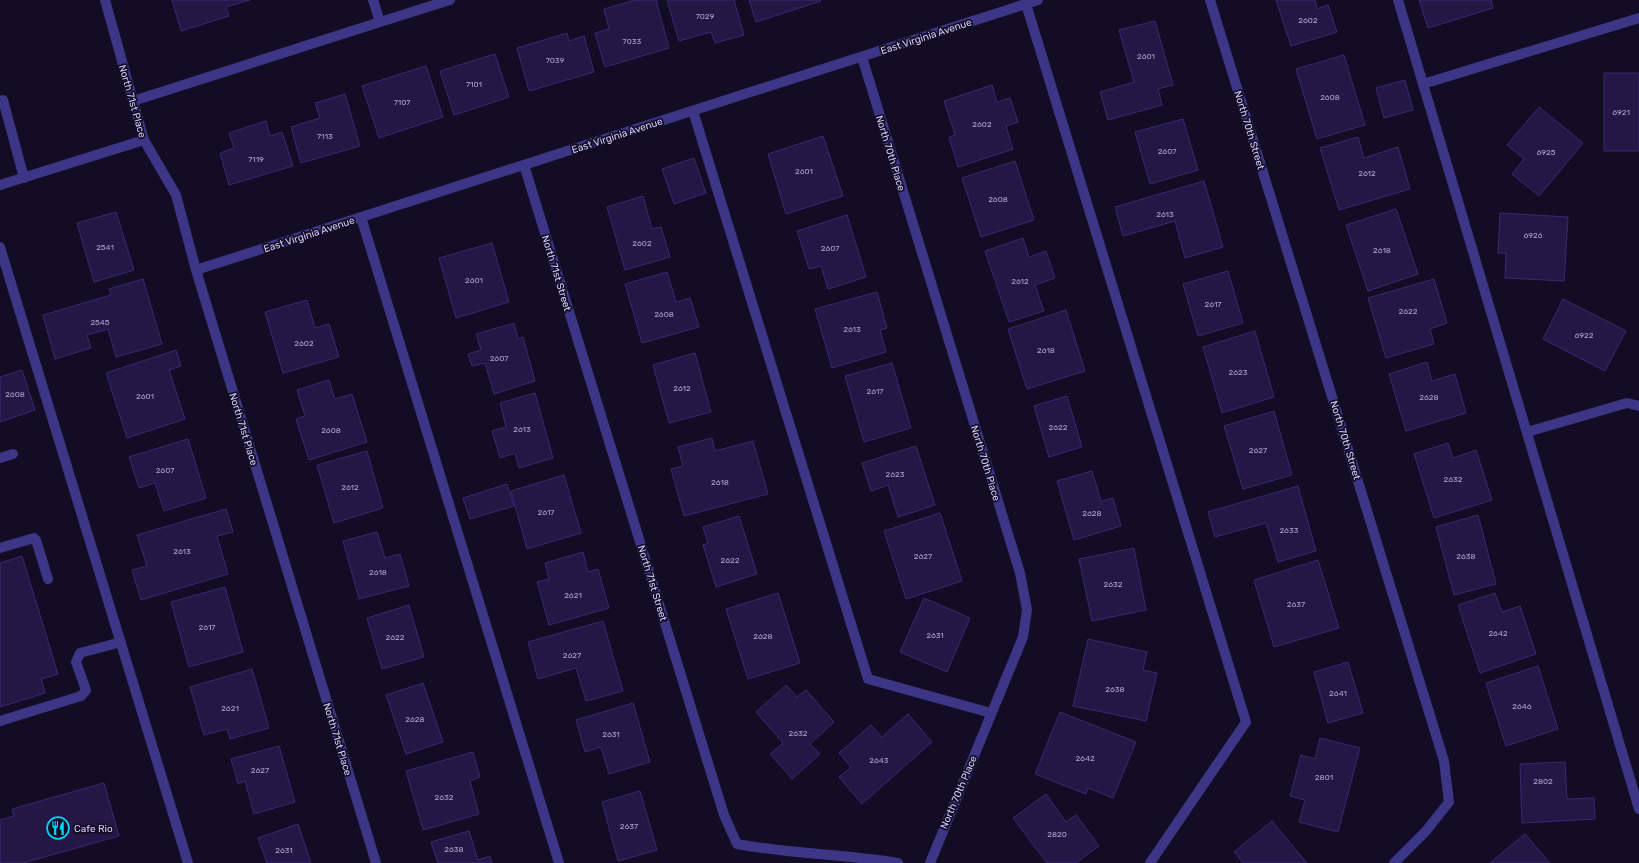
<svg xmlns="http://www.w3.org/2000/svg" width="1639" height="863" font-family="Rubik,sans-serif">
	<rect width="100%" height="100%" fill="#120d24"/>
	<!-- building -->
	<path fill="#241746" stroke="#3b2873" d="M 172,0 L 250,0 L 226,7 L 229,16 L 181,31 Z
		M 635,0 L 656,0 L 669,48 L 605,67 L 595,33 L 609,29 L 604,9 Z
		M 667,0 L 734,0 L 744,35 L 715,43 L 711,32 L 679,41 Z
		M 749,0 L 820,0 L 821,1 L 756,22 Z
		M 1276,0 L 1315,0 L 1317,9 L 1328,5 L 1337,32 L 1291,46 Z
		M 1419,0 L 1491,0 L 1493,8 L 1428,28 Z
		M 1155,21 L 1173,85 L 1158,89 L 1162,105 L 1108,120 L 1100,92 L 1134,82 L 1119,30 Z
		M 567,33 L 569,41 L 584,36 L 594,72 L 529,91 L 517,48 Z
		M 495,54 L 509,97 L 454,115 L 440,71 Z
		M 1344,55 L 1365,125 L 1317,139 L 1296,69 Z
		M 426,66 L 443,117 L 379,138 L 362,86 Z
		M 1604,73 L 1639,73 L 1639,151 L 1604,151 Z
		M 1405,80 L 1413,110 L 1384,118 L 1376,88 Z
		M 992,85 L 997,102 L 1010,98 L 1018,122 L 1006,126 L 1013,149 L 958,167 L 949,137 L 955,135 L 944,101 Z
		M 345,94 L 360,146 L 301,163 L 291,127 L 320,118 L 315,103 Z
		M 1539,107 L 1583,143 L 1539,196 L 1512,174 L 1524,159 L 1507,145 Z
		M 1183,119 L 1198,170 L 1150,184 L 1135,132 Z
		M 266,121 L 270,136 L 282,132 L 293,166 L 229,185 L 220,153 L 234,148 L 229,133 Z
		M 823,136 L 843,196 L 786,214 L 768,154 Z
		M 1358,137 L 1364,158 L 1398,147 L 1410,189 L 1339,210 L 1320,148 Z
		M 694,158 L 706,193 L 674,204 L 662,169 Z
		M 1015,161 L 1034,220 L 981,237 L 962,178 Z
		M 1204,181 L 1223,247 L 1185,258 L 1175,221 L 1123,236 L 1115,207 Z
		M 643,196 L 652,229 L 661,227 L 670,257 L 625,270 L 607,207 Z
		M 1396,209 L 1418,274 L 1368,291 L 1346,225 Z
		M 116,212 L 134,270 L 94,282 L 77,223 Z
		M 1500,213 L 1568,217 L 1564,281 L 1505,278 L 1506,253 L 1498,253 Z
		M 847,215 L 866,277 L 828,289 L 821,266 L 809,269 L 797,231 Z
		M 1023,238 L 1029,257 L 1046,251 L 1055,278 L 1035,285 L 1044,311 L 1009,322 L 985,251 Z
		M 492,243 L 509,302 L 456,318 L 439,258 Z
		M 1228,271 L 1243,323 L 1198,336 L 1183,284 Z
		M 667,272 L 676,302 L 690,298 L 699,327 L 642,343 L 625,284 Z
		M 143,279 L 162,344 L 116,357 L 108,329 L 87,335 L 91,348 L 55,359 L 43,315 L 111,295 L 109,289 Z
		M 1434,279 L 1447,323 L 1430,329 L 1434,344 L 1386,358 L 1368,298 Z
		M 877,292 L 887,328 L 880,330 L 886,352 L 832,368 L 815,309 Z
		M 1563,299 L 1626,331 L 1605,371 L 1543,339 Z
		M 307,300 L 315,328 L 329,324 L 339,357 L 283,373 L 265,312 Z
		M 1066,310 L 1085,371 L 1027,389 L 1008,329 Z
		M 514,323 L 518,339 L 523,337 L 535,381 L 494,394 L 485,363 L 472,366 L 468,354 L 481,350 L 476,334 Z
		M 1255,331 L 1274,397 L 1222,413 L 1203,347 Z
		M 176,350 L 181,366 L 169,370 L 185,419 L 127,438 L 106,373 Z
		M 695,353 L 711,412 L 669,423 L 653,365 Z
		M 1427,362 L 1432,381 L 1455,374 L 1466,413 L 1406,431 L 1389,374 Z
		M 892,363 L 911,428 L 864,442 L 845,376 Z
		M 22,370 L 35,410 L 0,422 L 0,377 Z
		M 329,380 L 335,399 L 352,394 L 367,442 L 309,460 L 296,419 L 305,416 L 297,390 Z
		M 535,393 L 553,458 L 519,468 L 515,453 L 500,458 L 492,431 L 506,427 L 500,403 Z
		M 1067,396 L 1082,447 L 1049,457 L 1034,406 Z
		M 1274,411 L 1292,475 L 1243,489 L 1224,426 Z
		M 712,438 L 715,451 L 753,441 L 768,494 L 684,516 L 671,469 L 683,466 L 678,447 Z
		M 188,439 L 206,498 L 164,511 L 155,483 L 139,488 L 129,457 Z
		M 1448,443 L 1453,458 L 1476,450 L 1492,500 L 1434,518 L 1414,454 Z
		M 916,446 L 935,505 L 898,517 L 888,485 L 871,491 L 862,463 Z
		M 367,451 L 383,508 L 334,523 L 317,465 Z
		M 1092,471 L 1101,501 L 1113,498 L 1121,526 L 1074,540 L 1057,481 Z
		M 564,475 L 581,533 L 527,549 L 511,491 Z
		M 507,484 L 514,506 L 470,519 L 463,498 Z
		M 1298,486 L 1316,551 L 1278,562 L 1266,523 L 1215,537 L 1208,512 Z
		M 226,509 L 233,532 L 217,536 L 228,574 L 141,600 L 132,570 L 147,566 L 137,535 Z
		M 940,513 L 962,581 L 906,599 L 884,531 Z
		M 1478,515 L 1496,584 L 1454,595 L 1436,527 Z
		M 739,516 L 757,574 L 716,587 L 703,545 L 708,543 L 703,527 Z
		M 377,532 L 385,558 L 400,554 L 409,586 L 359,599 L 343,541 Z
		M 1134,548 L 1146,610 L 1092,621 L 1079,559 Z
		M 583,552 L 588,572 L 598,569 L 609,608 L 549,625 L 537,582 L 549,579 L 545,563 Z
		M 22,556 L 58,674 L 41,679 L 45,693 L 0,707 L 0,563 Z
		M 1318,560 L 1339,628 L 1274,647 L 1254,580 Z
		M 225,587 L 243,652 L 189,667 L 171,602 Z
		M 778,593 L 800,663 L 748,679 L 726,609 Z
		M 1495,593 L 1502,612 L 1520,606 L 1536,654 L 1480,673 L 1458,605 Z
		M 924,598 L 970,618 L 947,672 L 900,652 Z
		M 409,605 L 424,657 L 382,669 L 367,618 Z
		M 603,621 L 623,691 L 586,701 L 576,668 L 538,679 L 528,642 Z
		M 1088,639 L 1147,652 L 1143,670 L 1157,673 L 1146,721 L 1073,706 Z
		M 1348,662 L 1363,713 L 1328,723 L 1314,672 Z
		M 1538,666 L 1558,729 L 1506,746 L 1486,683 Z
		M 252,669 L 269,728 L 230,739 L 227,729 L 204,735 L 190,687 Z
		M 423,683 L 443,742 L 406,754 L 386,695 Z
		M 786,685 L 797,697 L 806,690 L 834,722 L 810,744 L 820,754 L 792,779 L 770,754 L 783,743 L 756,712 Z
		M 633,703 L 650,762 L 609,774 L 601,747 L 585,752 L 576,720 Z
		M 1060,712 L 1136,742 L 1113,798 L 1088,788 L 1086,794 L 1035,774 Z
		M 908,714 L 932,742 L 862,804 L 839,777 L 851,767 L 839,753 L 871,725 L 882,737 Z
		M 1320,738 L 1360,748 L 1338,832 L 1299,822 L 1305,800 L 1290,796 L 1301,755 L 1315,759 Z
		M 279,746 L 295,802 L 254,814 L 245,781 L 238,784 L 231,759 Z
		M 473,752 L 480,777 L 470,781 L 479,814 L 423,830 L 406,771 Z
		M 1565,762 L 1567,799 L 1594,798 L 1595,819 L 1522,823 L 1520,764 Z
		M 104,783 L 119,836 L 23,863 L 0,863 L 0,820 L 14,816 L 12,809 Z
		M 640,791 L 657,850 L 618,861 L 602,802 Z
		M 1046,794 L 1066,822 L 1076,815 L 1099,846 L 1076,863 L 1047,863 L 1013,818 Z
		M 1272,821 L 1307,863 L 1243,863 L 1234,852 Z
		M 298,824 L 311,863 L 267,863 L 258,838 Z
		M 469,831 L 478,860 L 490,856 L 492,863 L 438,863 L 431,842 Z
		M 1525,834 L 1550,863 L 1490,863 Z"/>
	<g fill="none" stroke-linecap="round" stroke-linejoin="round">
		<!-- service -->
		<path stroke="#3d3586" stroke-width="10" d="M 1398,0 L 1639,809
			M 1026,4 L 1246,722 L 1150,863
			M 380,22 L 450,0
			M 1423,84 L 1639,18
			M 3,100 L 24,178
			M 133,101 L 380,22 L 373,0
			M 693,111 L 868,679 L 991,713
			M 361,217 L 559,863
			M 0,247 L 188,863
			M 1527,432 L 1627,403 L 1639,406
			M 0,458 L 13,454
			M 0,548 L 34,538 L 36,540 L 48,579
			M 0,721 L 81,696 L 86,690 L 76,662 L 80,653 L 121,642"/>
		<!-- minor -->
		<path stroke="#3d3586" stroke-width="10" d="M 105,0 L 144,140 L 176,195 L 196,270 L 376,863
			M 1210,0 L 1444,761 L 1449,802 L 1426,831 L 1394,863
			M 862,57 L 1020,573 L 1027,610 L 1023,637 L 930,863
			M 524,165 L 724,815 L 737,844 C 790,854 844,854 898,863
			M 0,185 L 144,140
			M 196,270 L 1038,0"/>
	</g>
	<!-- icons -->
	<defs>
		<g id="restaurant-ring" transform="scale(1.15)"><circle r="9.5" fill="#120d24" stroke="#00d3fa" stroke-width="1.5"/><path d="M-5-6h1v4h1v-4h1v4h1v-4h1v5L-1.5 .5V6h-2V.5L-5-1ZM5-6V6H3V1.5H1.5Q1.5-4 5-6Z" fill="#00d3fa"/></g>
	</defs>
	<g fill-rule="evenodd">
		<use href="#restaurant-ring" x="58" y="828"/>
	</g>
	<g text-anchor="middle" stroke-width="3.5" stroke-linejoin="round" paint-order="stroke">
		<!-- number labels -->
		<g font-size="8" fill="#aba1d1">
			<text x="705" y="19">7029</text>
			<text x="1308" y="23">2602</text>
			<text x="632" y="44">7033</text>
			<text x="1146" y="59">2601</text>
			<text x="555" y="63">7039</text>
			<text x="474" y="87">7101</text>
			<text x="1330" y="100">2608</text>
			<text x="402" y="105">7107</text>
			<text x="1621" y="115">6921</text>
			<text x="982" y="127">2602</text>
			<text x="325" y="139">7113</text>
			<text x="1167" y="154">2607</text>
			<text x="1546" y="155">6925</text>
			<text x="256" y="162">7119</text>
			<text x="804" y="174">2601</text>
			<text x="1367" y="176">2612</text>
			<text x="998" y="202">2608</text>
			<text x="1165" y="217">2613</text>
			<text x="1533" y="238">6926</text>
			<text x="642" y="246">2602</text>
			<text x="105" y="250">2541</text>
			<text x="830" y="251">2607</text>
			<text x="1382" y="253">2618</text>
			<text x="474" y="283">2601</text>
			<text x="1020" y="284">2612</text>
			<text x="1213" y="307">2617</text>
			<text x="1408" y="314">2622</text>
			<text x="664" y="317">2608</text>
			<text x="100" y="325">2545</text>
			<text x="852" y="332">2613</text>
			<text x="1584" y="338">6922</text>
			<text x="304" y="346">2602</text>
			<text x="1046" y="353">2618</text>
			<text x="499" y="361">2607</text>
			<text x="1238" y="375">2623</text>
			<text x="682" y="391">2612</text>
			<text x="875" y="394">2617</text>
			<text x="15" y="397">2608</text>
			<text x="145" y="399">2601</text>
			<text x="1429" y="400">2628</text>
			<text x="1058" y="430">2622</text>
			<text x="522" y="432">2613</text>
			<text x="331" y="433">2608</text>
			<text x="1258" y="453">2627</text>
			<text x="165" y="473">2607</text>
			<text x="895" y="477">2623</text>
			<text x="1453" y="482">2632</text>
			<text x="720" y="485">2618</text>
			<text x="350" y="490">2612</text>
			<text x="546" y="515">2617</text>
			<text x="1092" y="516">2628</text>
			<text x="1289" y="533">2633</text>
			<text x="182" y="554">2613</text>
			<text x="923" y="559">2627</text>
			<text x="1466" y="559">2638</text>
			<text x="730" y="563">2622</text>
			<text x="378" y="575">2618</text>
			<text x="1113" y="587">2632</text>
			<text x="573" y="598">2621</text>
			<text x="1296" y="607">2637</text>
			<text x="207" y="630">2617</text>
			<text x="1498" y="636">2642</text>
			<text x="935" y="638">2631</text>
			<text x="763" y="639">2628</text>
			<text x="395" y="640">2622</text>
			<text x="572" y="658">2627</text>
			<text x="1115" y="692">2638</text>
			<text x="1338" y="696">2641</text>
			<text x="1522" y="709">2646</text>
			<text x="230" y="711">2621</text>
			<text x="415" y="722">2628</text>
			<text x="798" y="736">2632</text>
			<text x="611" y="737">2631</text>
			<text x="1085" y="761">2642</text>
			<text x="879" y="763">2643</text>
			<text x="260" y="773">2627</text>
			<text x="1324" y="780">2801</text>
			<text x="1543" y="784">2802</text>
			<text x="444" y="800">2632</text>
			<text x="629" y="829">2637</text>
			<text x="1057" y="837">2820</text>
			<text x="454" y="852">2638</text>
			<text x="284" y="853">2631</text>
		</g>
		<!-- street labels -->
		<g font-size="10" fill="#d8cfff" stroke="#120d24">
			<text transform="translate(926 36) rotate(-18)" y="4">East Virginia Avenue</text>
			<text transform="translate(133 101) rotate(74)" y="4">North 71st Place</text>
			<text transform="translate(1250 130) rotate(73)" y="4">North 70th Street</text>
			<text transform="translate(617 135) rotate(-18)" y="4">East Virginia Avenue</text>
			<text transform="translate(891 153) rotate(73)" y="4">North 70th Place</text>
			<text transform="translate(309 234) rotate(-18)" y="4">East Virginia Avenue</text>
			<text transform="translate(557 273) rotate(73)" y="4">North 71st Street</text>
			<text transform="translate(244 429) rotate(73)" y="4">North 71st Place</text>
			<text transform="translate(1346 440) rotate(73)" y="4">North 70th Street</text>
			<text transform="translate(986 463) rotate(73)" y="4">North 70th Place</text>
			<text transform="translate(653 583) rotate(73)" y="4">North 71st Street</text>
			<text transform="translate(338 739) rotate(73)" y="4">North 71st Place</text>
			<text transform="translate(958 792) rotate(-67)" y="4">North 70th Place</text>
		</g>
		<!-- poi labels -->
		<g font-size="10" fill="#d8cfff" stroke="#120d24" text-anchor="start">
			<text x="74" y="832">Cafe Rio</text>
		</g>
	</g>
</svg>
